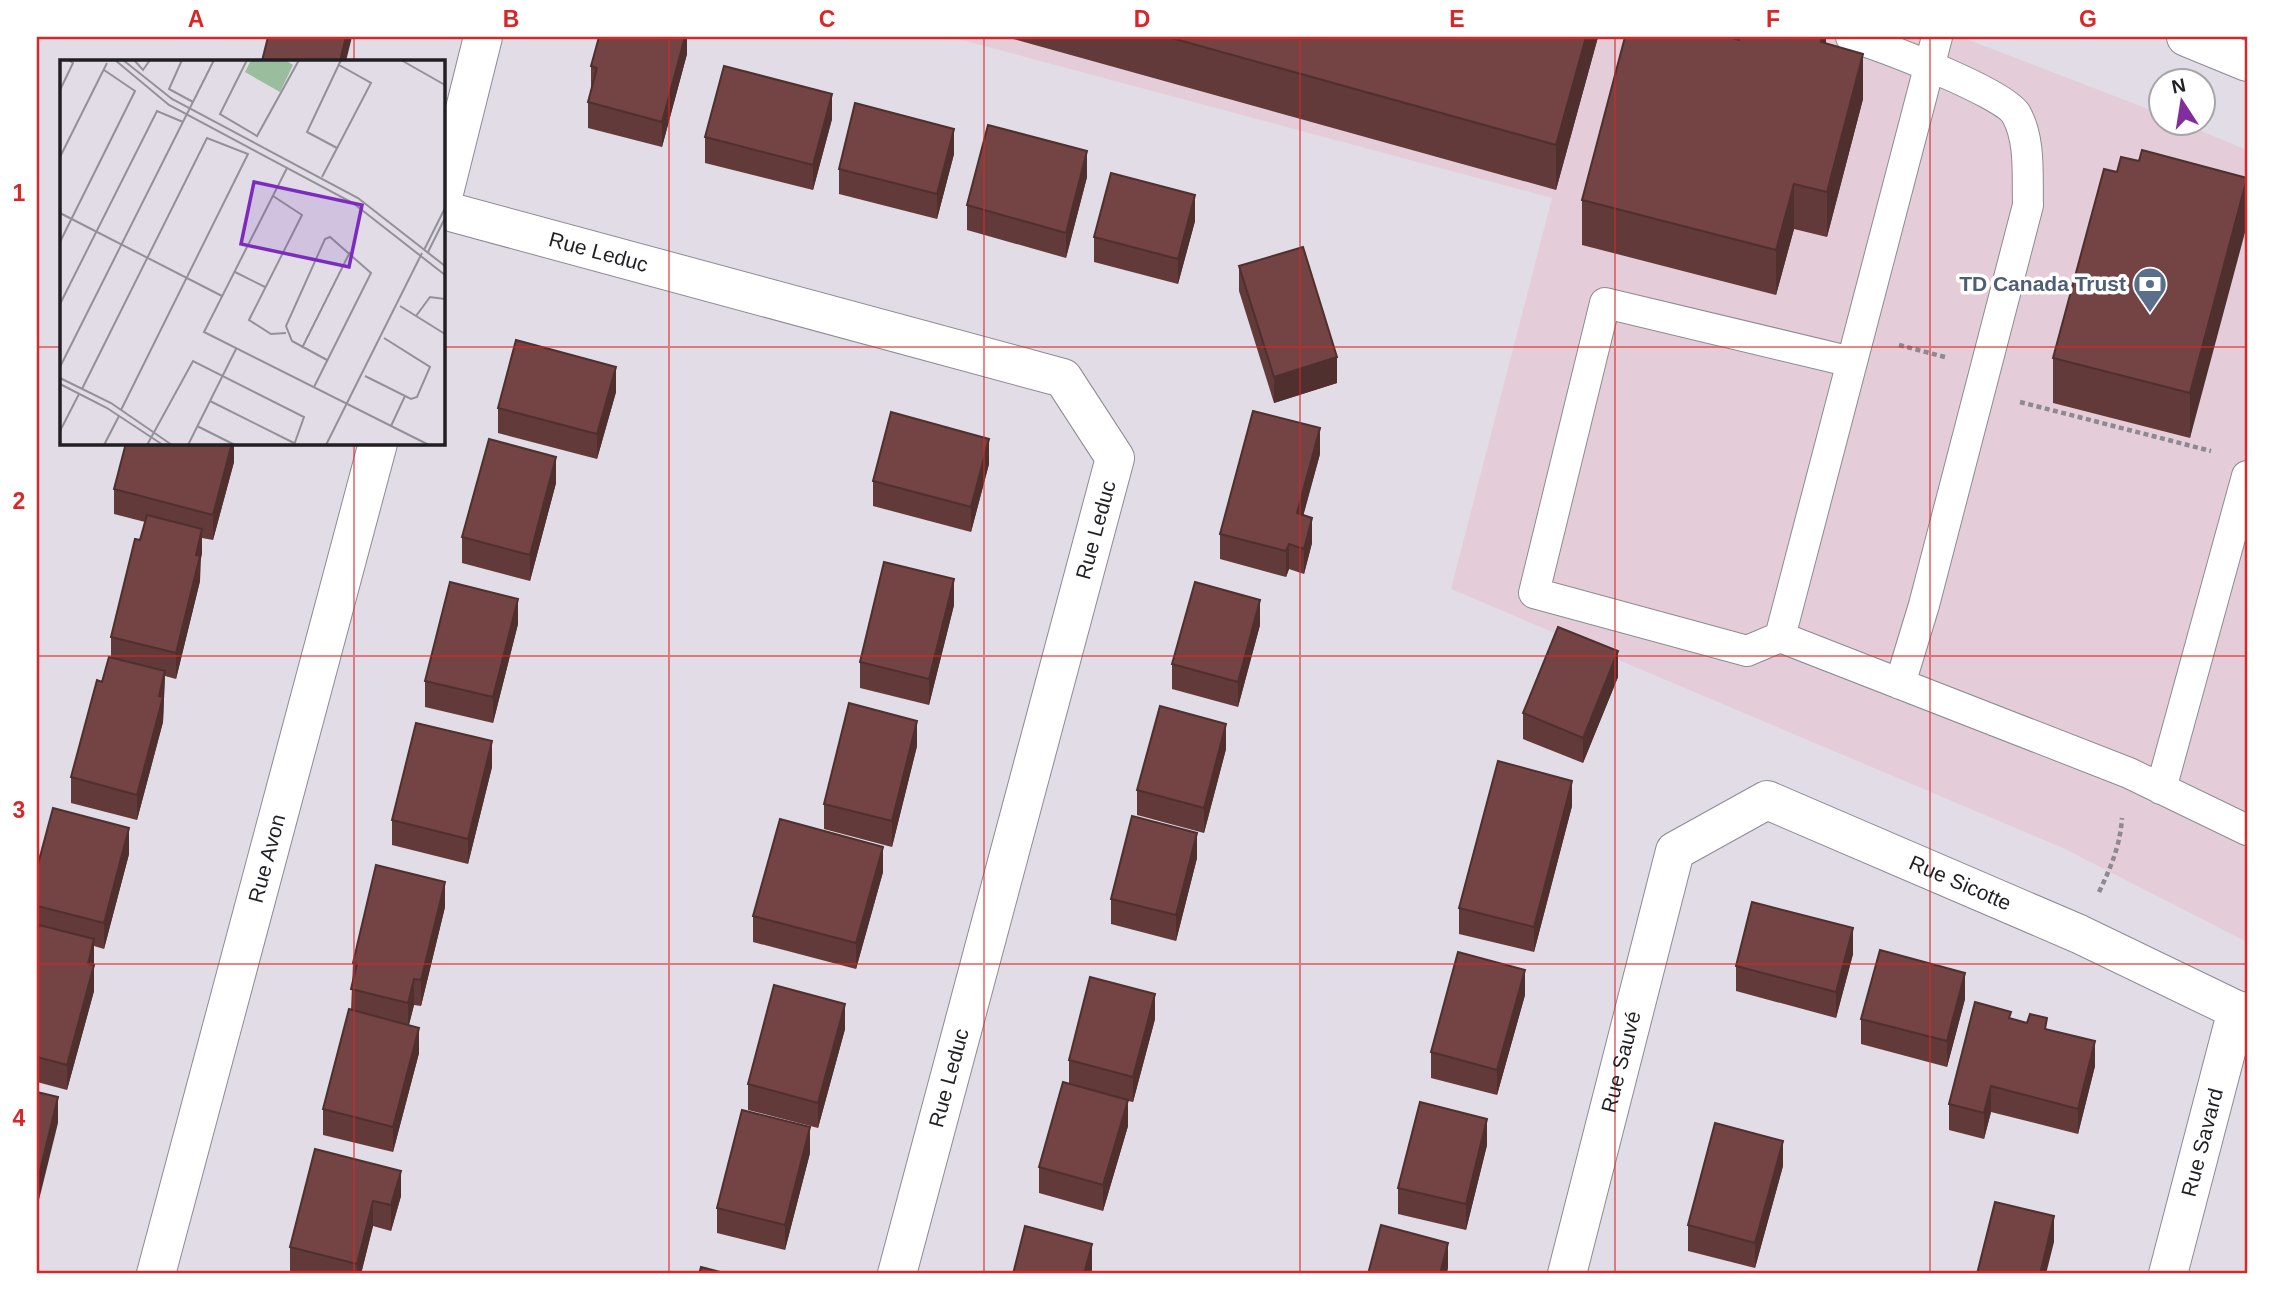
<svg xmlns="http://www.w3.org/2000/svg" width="2284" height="1311" font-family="Arial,sans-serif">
	<rect width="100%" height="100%" fill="#e1dce6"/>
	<!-- commercial -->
	<path fill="#e4cdd9" d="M 951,37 L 1961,37 L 2161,114 L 2162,122 L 2182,123 L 2247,150 L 2247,942 L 2063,848 L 1451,589 L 1552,198 Z"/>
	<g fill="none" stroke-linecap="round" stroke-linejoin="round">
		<!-- lane casing -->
		<g stroke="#8e8a93" stroke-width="32">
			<path id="lane" d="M 1851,37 C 1881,46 2003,92 2016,114 C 2031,140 2027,177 2028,205 L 1924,605 L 1900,684
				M 1937,37 L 1780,637 L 2129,773 L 2247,830
				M 1780,637 L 1747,651 L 1534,593 L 1605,303 L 1852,362
				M 2161,789 L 2247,476"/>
		</g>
		<!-- street casing -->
		<g stroke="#8e8a93" stroke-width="40">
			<g id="street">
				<path d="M 443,197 L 483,37"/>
				<path id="s1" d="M 443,210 L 1063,378 L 1115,458 L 897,1274"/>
				<path id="s2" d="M 156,1274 L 378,443"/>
				<path id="s3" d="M 1567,1274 L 1675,851 L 1767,800 L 2079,934 L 2247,1015"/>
				<path id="s4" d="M 2168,1274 L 2237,1010"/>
			</g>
		</g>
		<!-- primary casing -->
		<g stroke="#8e8a93" stroke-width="40">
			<path id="primary" d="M 2186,37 L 2247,62"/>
		</g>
		<!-- path -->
		<path stroke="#8c8990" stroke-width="4.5" stroke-dasharray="5 3.5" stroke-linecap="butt" d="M 1899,345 L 1945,357
			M 2020,402 L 2211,451
			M 2099,892 C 2111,867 2120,846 2122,818"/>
		<!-- lane -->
		<use href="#lane" stroke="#fff" stroke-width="30"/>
		<!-- street -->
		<use href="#street" stroke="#fff" stroke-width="38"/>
		<!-- primary -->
		<use href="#primary" stroke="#fff" stroke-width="38"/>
	</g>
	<!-- wall -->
	<path fill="#633a3a" d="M 687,37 L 687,54 L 662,147 L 588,128 L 588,102 L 591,90 L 591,66 Z
		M 1006,37 L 1598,37 L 1556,190 Z
		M 1826,37 L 1826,44 L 1863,99 L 1827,237 L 1794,229 L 1776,295 L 1582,245 L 1582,200 L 1739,40 Z
		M 832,119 L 813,190 L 705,163 L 705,137 Z
		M 954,154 L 937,219 L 839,194 L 839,169 Z
		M 2139,161 L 2247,178 L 2190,438 L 2053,403 L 2053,358 L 2117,172 Z
		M 1087,177 L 1066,258 L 967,230 L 967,205 Z
		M 1195,221 L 1178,284 L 1094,262 L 1094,237 Z
		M 1239,266 L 1337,383 L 1274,403 L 1239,291 Z
		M 616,392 L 597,459 L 498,433 L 498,408 Z
		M 234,443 L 234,462 L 213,540 L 202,538 L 200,581 L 176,679 L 165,676 L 163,722 L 137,820 L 71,803 L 71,777 L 111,657 L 111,637 L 145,522 L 114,514 L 114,489 Z
		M 1320,454 L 1303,515 L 1312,543 L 1304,574 L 1289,569 L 1286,577 L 1220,559 L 1220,534 Z
		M 989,464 L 971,532 L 873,506 L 873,481 Z
		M 556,483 L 530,581 L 462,563 L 462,537 Z
		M 954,605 L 929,705 L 860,688 L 860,662 Z
		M 518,624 L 493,723 L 425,707 L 425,681 Z
		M 1260,625 L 1238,707 L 1172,689 L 1172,664 Z
		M 1618,677 L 1583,763 L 1523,739 L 1523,713 Z
		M 917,746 L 892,847 L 824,829 L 824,804 Z
		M 1226,749 L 1204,833 L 1137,815 L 1137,790 Z
		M 492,767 L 468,864 L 392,845 L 392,820 Z
		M 1572,806 L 1534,952 L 1459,934 L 1459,908 Z
		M 129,854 L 104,949 L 94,946 L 94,991 L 67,1090 L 37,1082 L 37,868 Z
		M 1197,858 L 1176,941 L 1111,924 L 1111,899 Z
		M 883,872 L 856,969 L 753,942 L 753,916 Z
		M 445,907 L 421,1006 L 414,1005 L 409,1025 L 419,1053 L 393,1152 L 323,1135 L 323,1109 L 351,1010 L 353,963 Z
		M 1853,954 L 1836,1018 L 1736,991 L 1736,966 Z
		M 1525,995 L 1497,1095 L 1431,1078 L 1431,1052 Z
		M 1965,999 L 1947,1067 L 1861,1044 L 1861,1019 Z
		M 1155,1019 L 1133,1102 L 1128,1101 L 1128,1126 L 1103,1211 L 1039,1193 L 1039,1167 L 1069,1084 L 1069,1060 Z
		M 2011,1019 L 2047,1029 L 2095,1066 L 2078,1134 L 1991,1112 L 1984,1139 L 1949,1130 L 1949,1104 Z
		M 845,1029 L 818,1128 L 748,1110 L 748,1084 Z
		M 1487,1145 L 1466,1230 L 1398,1214 L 1398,1188 Z
		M 315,1149 L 401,1196 L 391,1231 L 373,1226 L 361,1274 L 299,1274 L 290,1272 L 290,1247 Z
		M 810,1153 L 785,1250 L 717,1233 L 717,1208 Z
		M 1783,1166 L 1755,1268 L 1688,1251 L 1688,1225 Z"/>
	<!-- shaded-wall -->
	<path fill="#50302f" d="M 346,37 L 352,37 L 346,61 L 340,61 Z
		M 685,37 L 687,37 L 687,54 L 662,147 L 662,122 Z
		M 1586,37 L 1598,37 L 1556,190 L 1556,145 Z
		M 1822,37 L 1826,37 L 1826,68 L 1821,42 Z
		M 1863,54 L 1863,99 L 1827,237 L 1827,192 Z
		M 832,94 L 832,119 L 813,190 L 813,165 Z
		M 954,129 L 954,154 L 937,219 L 937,194 Z
		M 1087,151 L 1087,177 L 1066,258 L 1066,233 Z
		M 2247,180 L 2247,225 L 2190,438 L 2190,393 Z
		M 1794,184 L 1794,229 L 1776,295 L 1776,250 Z
		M 1195,195 L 1195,221 L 1178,284 L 1178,259 Z
		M 1337,357 L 1337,383 L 1274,403 L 1274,377 Z
		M 616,367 L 616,392 L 597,459 L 597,434 Z
		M 1320,428 L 1320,454 L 1297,539 L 1297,513 Z
		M 989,439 L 989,464 L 971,532 L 971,507 Z
		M 232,443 L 234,443 L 234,462 L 213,540 L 213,515 Z
		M 556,457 L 556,483 L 530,581 L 530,555 Z
		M 1312,518 L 1312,543 L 1304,574 L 1304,549 Z
		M 202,529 L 202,554 L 200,562 L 200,581 L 176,679 L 176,653 L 196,555 Z
		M 1289,544 L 1289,569 L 1286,577 L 1286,551 Z
		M 954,579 L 954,605 L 929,705 L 929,679 Z
		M 518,599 L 518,624 L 493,723 L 493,697 Z
		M 1260,600 L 1260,625 L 1238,707 L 1238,682 Z
		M 1618,651 L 1618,677 L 1583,763 L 1583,738 Z
		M 165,671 L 163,722 L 137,820 L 137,795 Z
		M 917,721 L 917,746 L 892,847 L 892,821 Z
		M 1226,724 L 1226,749 L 1204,833 L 1204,808 Z
		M 492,741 L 492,767 L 468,864 L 468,839 Z
		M 1572,781 L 1572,806 L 1534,952 L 1534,927 Z
		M 129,828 L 129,854 L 104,949 L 104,923 Z
		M 1197,833 L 1197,858 L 1176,941 L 1176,915 Z
		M 883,847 L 883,872 L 856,969 L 856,943 Z
		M 445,882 L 445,907 L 421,1006 L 421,980 Z
		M 1853,928 L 1853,954 L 1836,1018 L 1836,992 Z
		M 94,939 L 94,991 L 67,1090 L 67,1065 Z
		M 1525,970 L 1525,995 L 1497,1095 L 1497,1070 Z
		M 1965,973 L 1965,999 L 1947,1067 L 1947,1041 Z
		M 414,979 L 414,1005 L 408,1028 L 408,1003 Z
		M 1155,994 L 1155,1019 L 1133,1102 L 1133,1077 Z
		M 845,1004 L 845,1029 L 818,1128 L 818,1103 Z
		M 419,1028 L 419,1053 L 393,1152 L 393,1127 Z
		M 2095,1041 L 2095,1066 L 2078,1134 L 2078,1109 Z
		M 1991,1086 L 1991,1112 L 1984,1139 L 1984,1113 Z
		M 58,1097 L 58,1123 L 37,1208 L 37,1183 Z
		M 1128,1100 L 1128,1126 L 1103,1211 L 1103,1185 Z
		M 1487,1119 L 1487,1145 L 1466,1230 L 1466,1204 Z
		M 810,1127 L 810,1153 L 785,1250 L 785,1225 Z
		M 1783,1141 L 1783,1166 L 1755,1268 L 1755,1243 Z
		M 401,1171 L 401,1196 L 391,1231 L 391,1205 Z
		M 373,1201 L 373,1226 L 361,1274 L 357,1274 L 357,1264 Z
		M 2054,1216 L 2054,1242 L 2046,1274 L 2040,1274 Z
		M 1448,1243 L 1448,1268 L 1447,1274 L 1440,1274 Z
		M 1092,1244 L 1092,1270 L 1091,1274 L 1084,1274 Z"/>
	<!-- building -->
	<path fill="#734443" stroke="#50302f" stroke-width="2" d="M 268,37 L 346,37 L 340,61 L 262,61 Z
		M 599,37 L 685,37 L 662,122 L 588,102 L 597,68 L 591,66 Z
		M 1168,37 L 1586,37 L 1556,145 Z
		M 1625,37 L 1728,37 L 1739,40 L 1739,37 L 1822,37 L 1821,42 L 1863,54 L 1827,192 L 1794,184 L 1776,250 L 1582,200 Z
		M 724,66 L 832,94 L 813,165 L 705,137 Z
		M 855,103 L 954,129 L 937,194 L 839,169 Z
		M 988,125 L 1087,151 L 1066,233 L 967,205 Z
		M 2142,150 L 2247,178 L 2190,393 L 2053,358 L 2104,169 L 2117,172 L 2121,157 L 2139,161 Z
		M 1111,173 L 1195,195 L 1178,259 L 1094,237 Z
		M 1303,247 L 1337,357 L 1274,377 L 1239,266 Z
		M 516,340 L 616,367 L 597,434 L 498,408 Z
		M 1253,411 L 1320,428 L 1297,513 L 1312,518 L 1304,549 L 1289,544 L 1286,551 L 1220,534 Z
		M 891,412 L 989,439 L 971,507 L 873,481 Z
		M 489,439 L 556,457 L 530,555 L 462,537 Z
		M 126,443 L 232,443 L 213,515 L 114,489 Z
		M 147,515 L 202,529 L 196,555 L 200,556 L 176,653 L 111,637 L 135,539 L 140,540 Z
		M 884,562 L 954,579 L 929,679 L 860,662 Z
		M 450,582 L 518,599 L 493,697 L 425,681 Z
		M 1195,582 L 1260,600 L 1238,682 L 1172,664 Z
		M 1558,627 L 1618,651 L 1583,738 L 1523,713 Z
		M 109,657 L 165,671 L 159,696 L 163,697 L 137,795 L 71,777 L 97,680 L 102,682 Z
		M 849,703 L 917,721 L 892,821 L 824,804 Z
		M 1160,706 L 1226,724 L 1204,808 L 1137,790 Z
		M 416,723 L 492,741 L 468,839 L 392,820 Z
		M 1498,761 L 1572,781 L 1534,927 L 1459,908 Z
		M 53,808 L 129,828 L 104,923 L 37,906 L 37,868 Z
		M 1132,816 L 1197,833 L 1176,915 L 1111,899 Z
		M 780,819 L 883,847 L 856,943 L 753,916 Z
		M 376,865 L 445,882 L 421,980 L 414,979 L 408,1003 L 351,989 L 357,964 L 353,963 Z
		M 1752,902 L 1853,928 L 1836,992 L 1736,966 Z
		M 39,925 L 94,939 L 88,964 L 94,965 L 67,1065 L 37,1057 L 37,933 Z
		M 1880,950 L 1965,973 L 1947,1041 L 1861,1019 Z
		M 1458,952 L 1525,970 L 1497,1070 L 1431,1052 Z
		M 1090,977 L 1155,994 L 1133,1077 L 1069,1060 Z
		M 774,985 L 845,1004 L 818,1103 L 748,1084 Z
		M 1975,1002 L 2011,1012 L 2009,1018 L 2027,1023 L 2030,1014 L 2047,1018 L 2045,1029 L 2095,1041 L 2078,1109 L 1991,1086 L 1984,1113 L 1949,1104 Z
		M 349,1009 L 419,1028 L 393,1127 L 323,1109 Z
		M 1063,1082 L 1128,1100 L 1103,1185 L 1039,1167 Z
		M 37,1092 L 58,1097 L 37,1183 Z
		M 1420,1102 L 1487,1119 L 1466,1204 L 1398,1188 Z
		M 742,1110 L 810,1127 L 785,1225 L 717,1208 Z
		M 1715,1123 L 1783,1141 L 1755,1243 L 1688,1225 Z
		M 315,1149 L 401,1171 L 391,1205 L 373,1201 L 357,1264 L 290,1247 Z
		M 1995,1202 L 2054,1216 L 2040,1274 L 1977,1274 Z
		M 1381,1225 L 1448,1243 L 1440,1274 L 1368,1274 Z
		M 1025,1226 L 1092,1244 L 1084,1274 L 1013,1274 Z
		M 701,1267 L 728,1274 L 699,1274 Z"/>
	<!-- grid -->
	<path fill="none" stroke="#d62828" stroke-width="2" stroke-opacity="0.55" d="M 354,37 L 354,61M 669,37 L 669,1274M 984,37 L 984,1274M 1300,37 L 1300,1274M 1615,37 L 1615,1274M 1930,37 L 1930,1274M 37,347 L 61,347M 443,347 L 2247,347M 354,443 L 354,1274M 37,656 L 2247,656M 37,964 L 2247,964"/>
	<!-- icons -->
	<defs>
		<g id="bank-pin" transform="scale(1.75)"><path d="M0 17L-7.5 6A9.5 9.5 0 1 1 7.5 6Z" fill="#5c6f8a" stroke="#fff"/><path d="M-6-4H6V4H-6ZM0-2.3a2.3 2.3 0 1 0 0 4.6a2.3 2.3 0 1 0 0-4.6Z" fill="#fff"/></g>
	</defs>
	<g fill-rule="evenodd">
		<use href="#bank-pin" x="2150" y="284"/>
	</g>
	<g text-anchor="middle" stroke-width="7" stroke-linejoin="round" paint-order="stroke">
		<!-- street labels -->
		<g font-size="21" fill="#211f23" stroke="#fff">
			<text dy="7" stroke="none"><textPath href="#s1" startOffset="161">Rue Leduc</textPath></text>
			<text transform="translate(1096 530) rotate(-75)" y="7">Rue Leduc</text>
			<text dy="7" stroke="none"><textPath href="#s2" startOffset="430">Rue Avon</textPath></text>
			<text dy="7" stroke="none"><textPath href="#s3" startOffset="752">Rue Sicotte</textPath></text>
			<text dy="7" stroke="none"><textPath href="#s3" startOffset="219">Rue Sauvé</textPath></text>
			<text transform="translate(949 1078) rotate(-75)" y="7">Rue Leduc</text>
			<text dy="7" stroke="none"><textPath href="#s4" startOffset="136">Rue Savard</textPath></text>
		</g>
		<!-- service labels -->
		<g font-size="21" font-weight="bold" fill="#4e5e75" stroke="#fff" text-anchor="end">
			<text x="2126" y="291">TD Canada Trust</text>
		</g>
	</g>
	<!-- overview -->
	<g transform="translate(60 60)">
		<rect width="385" height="385" fill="#e1dce6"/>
		<path d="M 191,0 L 225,0 L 233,5 L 220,32 L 185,12 Z" fill="#9abd9e"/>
		<path fill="none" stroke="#949098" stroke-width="2" d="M 55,0 L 109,45 L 293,143 L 385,215M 63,0 L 112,39 L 298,138 L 385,206M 74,0 L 83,10 L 90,0M 122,0 L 109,29 L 133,42M 187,0 L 160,54 L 197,76 L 239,0M 341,0 L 385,25M 0,30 L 13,3 L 9,0M 277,88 L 247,72 L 281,0M 0,97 L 47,3M 227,108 L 144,272 L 369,385M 262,117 L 311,23 L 279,5M 213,136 L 242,155 L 189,260 L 211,274 L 226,273M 0,153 L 162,236M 0,182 L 75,31 L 44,10M 364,190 L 385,148M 368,192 L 385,158M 175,212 L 205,227M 0,244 L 97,51 L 123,62M 340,246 L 385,274M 356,256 L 370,237 L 385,239M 242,288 L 290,192M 0,307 L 154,0M 305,316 L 351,339 L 357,337 L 370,307 L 324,278M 0,318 L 51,343 L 112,385M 0,324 L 47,348 L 103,385M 254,327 L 311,213 L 270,177 L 265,179 L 226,266 L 232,281 L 267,300M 22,329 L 147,78 L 188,94 L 61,350M 150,341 L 234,383M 137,366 L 175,385M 331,366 L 345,336M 0,371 L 19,334M 44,385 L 59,356M 87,385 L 133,301 L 244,357 L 234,385M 128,385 L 176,289M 266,385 L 362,193"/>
		<path fill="#7b2cbf" fill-opacity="0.15" stroke="#7b2cbf" stroke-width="3.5" d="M 194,122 L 302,145 L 289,207 L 181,184 Z"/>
		<rect width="385" height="385" fill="none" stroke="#211f23" stroke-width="3.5"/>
	</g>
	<!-- border -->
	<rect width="2284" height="1311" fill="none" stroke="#ffffff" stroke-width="77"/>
	<!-- north arrow -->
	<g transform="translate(2182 102) rotate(348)"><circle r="33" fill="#ffffff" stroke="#a6a5a7" stroke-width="2"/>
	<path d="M0-5L12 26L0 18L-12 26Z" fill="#812d9c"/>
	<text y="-10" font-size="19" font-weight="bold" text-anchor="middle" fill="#211f23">N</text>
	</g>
	<rect x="38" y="38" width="2208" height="1234" fill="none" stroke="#d62828" stroke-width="2.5"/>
	<g font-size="23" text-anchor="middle" font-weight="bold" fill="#d62828">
		<text x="196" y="27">A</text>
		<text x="511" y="27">B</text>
		<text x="827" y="27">C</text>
		<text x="1142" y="27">D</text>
		<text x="1457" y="27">E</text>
		<text x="1773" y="27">F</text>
		<text x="2088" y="27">G</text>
		<text x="19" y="201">1</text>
		<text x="19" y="509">2</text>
		<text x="19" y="818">3</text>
		<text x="19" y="1126">4</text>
	</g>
</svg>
